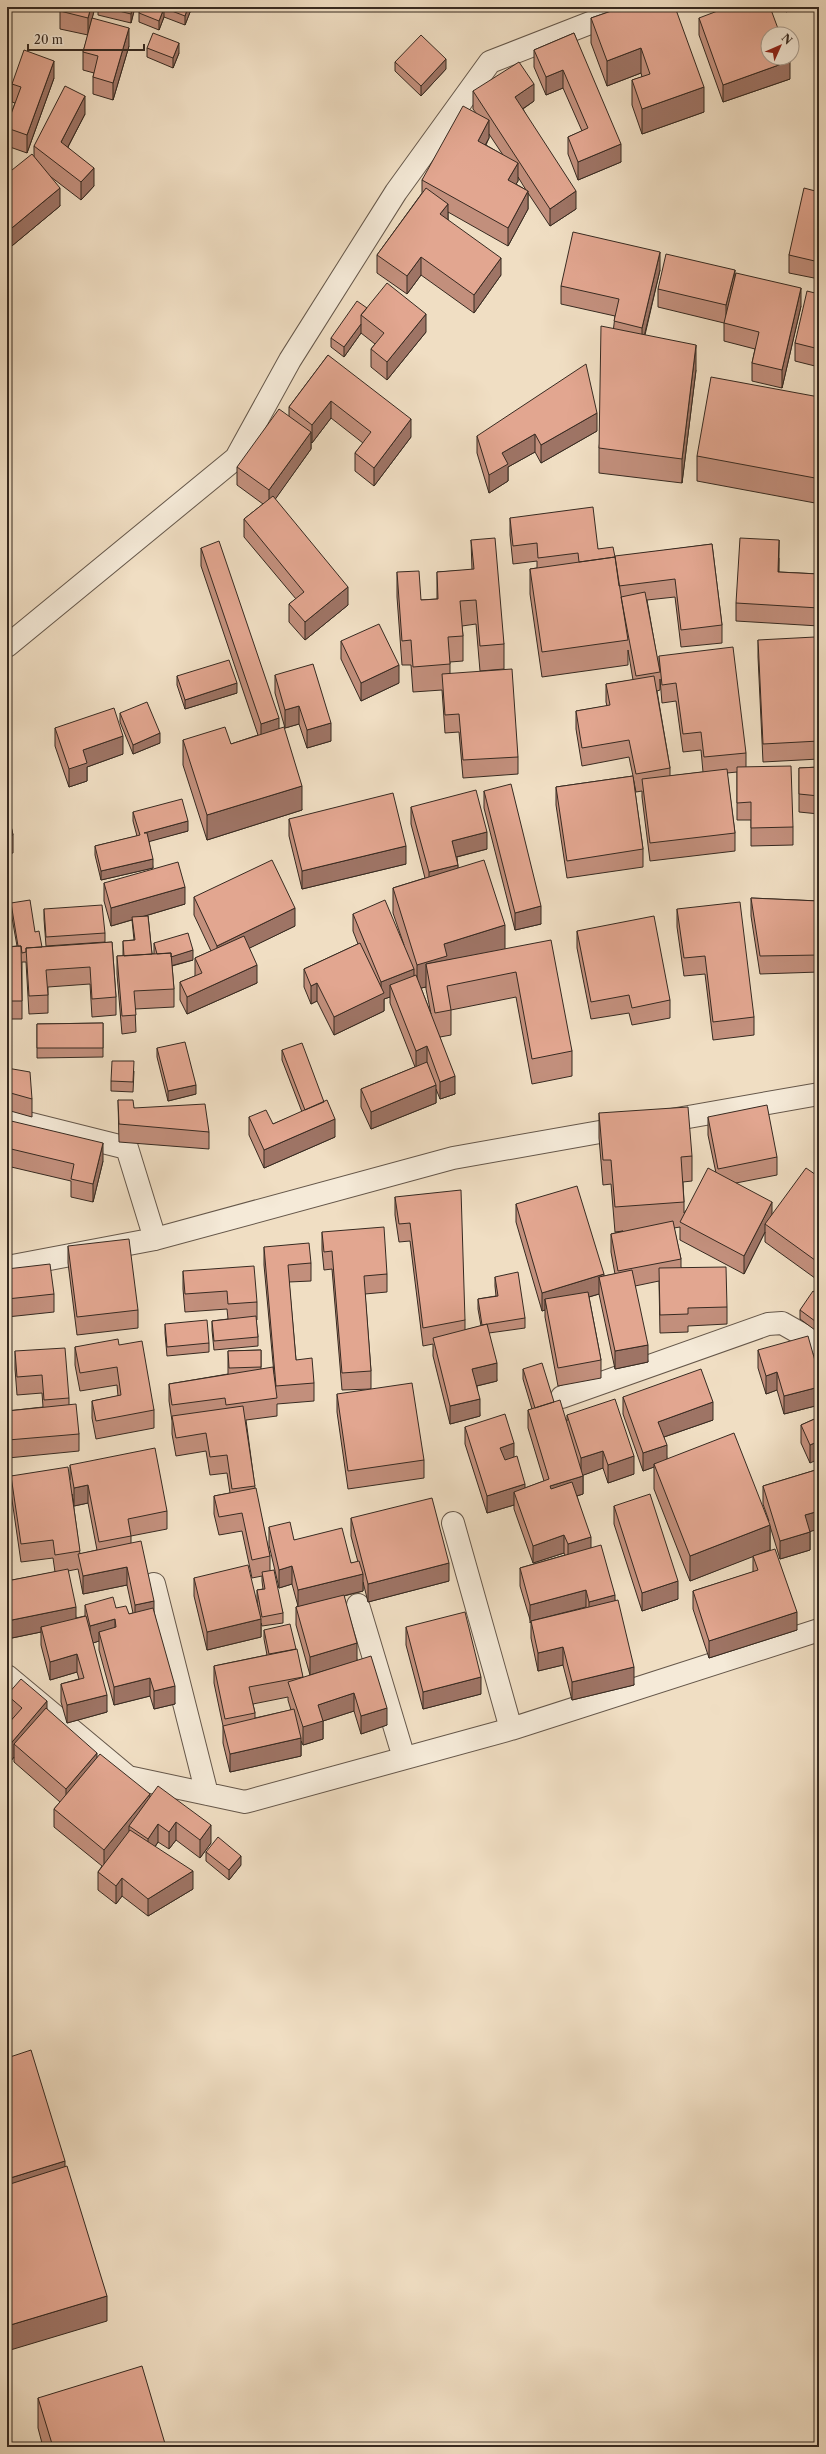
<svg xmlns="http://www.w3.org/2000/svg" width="826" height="2454" font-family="'Libre Caslon Text',serif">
	<rect width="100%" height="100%" fill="#f0dec3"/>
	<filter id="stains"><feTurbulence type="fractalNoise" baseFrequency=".005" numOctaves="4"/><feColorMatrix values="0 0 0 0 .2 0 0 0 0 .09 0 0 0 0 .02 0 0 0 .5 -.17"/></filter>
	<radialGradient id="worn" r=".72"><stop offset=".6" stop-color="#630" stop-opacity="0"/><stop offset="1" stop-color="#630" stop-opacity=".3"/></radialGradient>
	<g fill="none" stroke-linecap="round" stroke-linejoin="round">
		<!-- street casing -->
		<g stroke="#65574a" stroke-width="24">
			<path id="street" d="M 7,646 L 236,458 L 290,360 L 396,192 L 490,62 L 631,7
				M 7,1118 L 127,1148 L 155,1239
				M 660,1122 L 819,1094
				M 7,1267 L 155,1239 L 453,1158 L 628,1127
				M 562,1397 L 768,1324 L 782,1323 L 819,1344
				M 453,1523 L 511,1729
				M 154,1584 L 207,1794
				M 358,1605 L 404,1758
				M 7,1676 L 128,1777 L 245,1802 L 511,1729 L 819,1630"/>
		</g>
		<!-- street -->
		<use href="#street" stroke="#f5ead8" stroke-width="22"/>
	</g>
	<!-- wall -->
	<path fill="#c28f7c" stroke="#372a21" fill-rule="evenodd" d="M 95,7 L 91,22 L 129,46 L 113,100 L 93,94 L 93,77 L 94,73 L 83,70 L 83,52 L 88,35 L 60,29 L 60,11 Z
		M 98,7 L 135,7 L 131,23 L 98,15 Z
		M 141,7 L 192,7 L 185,25 L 164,17 L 159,30 L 139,22 L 139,13 Z
		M 623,7 L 704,112 L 642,134 L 632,105 L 632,80 L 642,77 L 641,73 L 607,86 L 591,43 L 591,18 Z
		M 782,7 L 793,7 L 786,12 Z
		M 699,18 L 790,79 L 723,102 L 699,35 Z
		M 574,33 L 621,162 L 578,180 L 568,154 L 568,137 L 582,131 L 563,88 L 546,95 L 534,67 L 534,50 Z
		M 147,48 L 179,53 L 173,68 L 147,57 Z
		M 395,62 L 446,69 L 421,96 L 395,71 Z
		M 54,78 L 27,153 L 7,146 L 7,125 L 15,103 L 12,102 L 12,84 Z
		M 473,91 L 534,101 L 523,109 L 576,209 L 550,226 L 528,193 L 528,209 L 508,246 L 448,212 L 448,220 L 501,275 L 474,313 L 421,275 L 407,294 L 377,273 L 377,255 L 422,193 L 422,180 L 476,113 L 473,109 ZM 489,134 L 503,155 L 486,145 L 489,138 ZM 518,177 L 526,190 L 516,184 L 518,181 Z
		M 85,114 L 68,147 L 94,186 L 81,200 L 51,177 L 60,206 L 7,250 L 7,174 L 34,157 L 34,146 Z
		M 819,192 L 819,279 L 789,273 L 789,255 Z
		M 660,270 L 645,335 L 696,370 L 682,483 L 599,473 L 599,448 L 615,316 L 561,304 L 561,286 Z
		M 735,279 L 801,306 L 782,388 L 752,381 L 752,363 L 755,349 L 724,341 L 724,323 L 658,307 L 658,289 Z
		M 819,294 L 819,367 L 795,361 L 795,343 Z
		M 367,308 L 426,332 L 387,380 L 371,367 L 371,349 L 375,344 L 361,333 L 344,357 L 331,347 L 331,338 Z
		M 328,355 L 411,437 L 374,486 L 355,471 L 355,453 L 363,443 L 331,418 L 312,443 L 311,442 L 311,449 L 275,499 L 348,605 L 305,640 L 289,622 L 289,604 L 296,599 L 244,537 L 244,519 L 263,504 L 237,485 L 237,467 L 289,416 L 289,407 Z
		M 819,397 L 815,503 L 697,481 L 697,456 Z
		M 597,431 L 541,463 L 535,452 L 508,467 L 508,481 L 489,493 L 477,453 L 477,436 Z
		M 510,518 L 598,549 L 615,557 L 712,544 L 722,625 L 722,643 L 681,647 L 675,597 L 647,600 L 659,669 L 659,656 L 746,753 L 746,767 L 793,827 L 793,845 L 751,846 L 751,820 L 737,820 L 737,772 L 727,773 L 735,833 L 735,851 L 650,861 L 642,797 L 642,791 L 636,792 L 633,777 L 643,849 L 643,867 L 567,878 L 556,805 L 556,787 L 633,776 L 629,757 L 582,766 L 576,729 L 576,711 L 607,706 L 606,702 L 606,684 L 633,680 L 628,650 L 628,665 L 542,677 L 530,594 L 530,569 L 537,568 L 537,561 L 513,564 L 510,535 ZM 660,679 L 662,703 L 676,701 L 683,752 L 701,750 L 703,772 L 670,776 L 670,768 L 657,691 L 660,690 Z
		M 471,540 L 504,644 L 504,669 L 480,671 L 476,624 L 462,626 L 463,636 L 463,661 L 450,662 L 450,674 L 518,757 L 518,774 L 463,778 L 459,732 L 445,733 L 442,690 L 413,692 L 411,665 L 402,665 L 397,597 L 397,572 L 421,600 L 437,599 L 437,572 L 472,570 Z
		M 201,548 L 279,729 L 302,810 L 207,840 L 183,765 L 183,740 L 231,744 L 258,735 L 201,566 Z
		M 779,558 L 779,572 L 819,574 L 819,626 L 736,621 L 736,603 Z
		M 758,640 L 819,716 L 819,759 L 763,762 L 758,657 Z
		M 341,641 L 399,683 L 361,701 L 341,659 Z
		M 275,675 L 331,741 L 307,748 L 299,724 L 285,728 L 275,693 Z
		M 177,676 L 237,693 L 185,709 L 177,685 Z
		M 120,713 L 160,743 L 133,754 L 120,722 Z
		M 55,728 L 123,754 L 87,767 L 87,781 L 69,787 L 55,746 Z
		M 819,767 L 819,814 L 799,812 L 799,768 Z
		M 484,791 L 541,924 L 515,930 L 484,808 Z
		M 411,807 L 487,849 L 457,857 L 458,868 L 505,949 L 572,1051 L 572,1076 L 532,1084 L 516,997 L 451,1010 L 451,1035 L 440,1037 L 455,1094 L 440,1099 L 436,1089 L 436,1103 L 371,1129 L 361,1107 L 361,1089 L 415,1067 L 390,1003 L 390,997 L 384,999 L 384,1011 L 334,1035 L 317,1001 L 311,1004 L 304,987 L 304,969 L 358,944 L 353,931 L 353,914 L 404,945 L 393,913 L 393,888 L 425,878 L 411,824 ZM 426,987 L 426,989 L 431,1014 L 421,988 Z
		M 7,808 L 13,835 L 13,853 L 7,854 Z
		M 133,812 L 188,831 L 149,841 L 153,868 L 101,880 L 95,855 L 95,846 L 137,836 L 133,821 Z
		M 289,819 L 406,864 L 302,889 L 289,836 Z
		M 104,883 L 185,904 L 145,916 L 148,916 L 152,954 L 154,954 L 154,943 L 193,960 L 172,966 L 174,989 L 174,1007 L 135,1009 L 136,1032 L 122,1034 L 117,974 L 117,956 L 123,956 L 123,941 L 134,940 L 132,920 L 111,926 L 104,901 Z
		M 194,897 L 295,926 L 249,948 L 257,983 L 187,1014 L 180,1000 L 180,982 L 195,976 L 195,958 L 211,951 L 194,915 Z
		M 751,898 L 819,901 L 819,972 L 760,974 L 751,916 Z
		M 11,903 L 35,932 L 42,947 L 112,942 L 116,997 L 116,1015 L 92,1017 L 90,984 L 48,987 L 48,1013 L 29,1014 L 26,962 L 22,962 L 22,1019 L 7,1019 L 7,947 L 17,946 L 11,912 Z
		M 44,909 L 105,933 L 105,942 L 46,946 L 44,919 Z
		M 677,909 L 754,1017 L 754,1035 L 713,1040 L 705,974 L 684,976 L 677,927 Z
		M 577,931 L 670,1000 L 670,1018 L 632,1025 L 629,1013 L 591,1019 L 577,948 Z
		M 103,1023 L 103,1057 L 37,1058 L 37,1024 Z
		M 157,1048 L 196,1094 L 168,1101 L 157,1057 Z
		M 282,1050 L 335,1137 L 264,1168 L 249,1135 L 249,1117 L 273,1124 L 302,1112 L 282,1060 Z
		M 7,1068 L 32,1099 L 32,1117 L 7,1110 Z
		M 134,1071 L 133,1092 L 111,1091 L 111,1081 Z
		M 118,1100 L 134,1108 L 209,1132 L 209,1149 L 119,1142 Z
		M 599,1113 L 692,1156 L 692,1181 L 683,1182 L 684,1202 L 684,1213 L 716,1173 L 708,1135 L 708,1117 L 777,1157 L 777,1175 L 736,1183 L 772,1216 L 819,1177 L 819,1281 L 765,1242 L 765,1232 L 744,1274 L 680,1240 L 680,1227 L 674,1228 L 681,1259 L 681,1267 L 727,1307 L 727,1324 L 688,1326 L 688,1332 L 660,1333 L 659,1281 L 635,1286 L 648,1362 L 615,1369 L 599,1294 L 589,1297 L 601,1360 L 601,1378 L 558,1386 L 545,1317 L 545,1310 L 542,1311 L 516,1222 L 516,1204 L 604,1276 L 615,1274 L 611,1252 L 611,1234 L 623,1231 L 615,1232 L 611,1184 L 603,1185 L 599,1138 Z
		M 7,1120 L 103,1161 L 93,1202 L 71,1197 L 71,1181 L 7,1166 Z
		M 395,1197 L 465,1320 L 465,1330 L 481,1326 L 478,1309 L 478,1299 L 496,1296 L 495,1286 L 495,1277 L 525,1318 L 525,1328 L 489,1333 L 497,1381 L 477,1386 L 480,1416 L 450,1424 L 433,1356 L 433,1344 L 423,1346 L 410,1241 L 399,1242 L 395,1215 Z
		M 322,1232 L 387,1274 L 387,1292 L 365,1294 L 371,1371 L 371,1389 L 342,1390 L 332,1269 L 324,1270 L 322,1250 Z
		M 68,1246 L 138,1310 L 138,1328 L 77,1335 L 68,1263 Z
		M 264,1247 L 311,1263 L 311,1281 L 289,1282 L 296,1360 L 314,1383 L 314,1401 L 277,1404 L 277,1416 L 246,1420 L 255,1488 L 270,1556 L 270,1570 L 283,1613 L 283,1623 L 262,1626 L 261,1623 L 261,1637 L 207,1650 L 194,1596 L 194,1578 L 258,1607 L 257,1600 L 257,1590 L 263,1589 L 262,1581 L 262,1576 L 252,1578 L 242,1531 L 219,1535 L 214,1514 L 214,1496 L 230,1493 L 227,1473 L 210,1475 L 206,1451 L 176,1456 L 172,1434 L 172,1421 L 169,1401 L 169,1384 L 228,1374 L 228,1351 L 261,1350 L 261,1369 L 274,1374 L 264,1265 Z
		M 7,1269 L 54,1294 L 54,1312 L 7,1317 Z
		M 183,1271 L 257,1302 L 257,1320 L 256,1320 L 258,1337 L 258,1346 L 214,1350 L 212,1330 L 212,1321 L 228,1319 L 227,1309 L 185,1312 L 183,1289 Z
		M 819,1295 L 819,1333 L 800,1319 L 800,1310 Z
		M 165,1324 L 209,1343 L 209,1352 L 167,1356 L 165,1333 Z
		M 119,1345 L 154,1410 L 154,1428 L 96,1439 L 92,1418 L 92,1401 L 118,1396 L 117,1385 L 80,1391 L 75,1365 L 75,1347 Z
		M 758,1350 L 819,1375 L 819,1405 L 784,1414 L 777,1390 L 766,1394 L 758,1368 Z
		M 15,1351 L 69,1398 L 69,1405 L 79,1434 L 79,1451 L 8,1458 L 7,1446 L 7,1411 L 43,1407 L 42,1393 L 17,1395 L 15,1369 Z
		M 523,1369 L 554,1402 L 567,1421 L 567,1415 L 634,1474 L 608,1483 L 603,1468 L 583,1475 L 583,1494 L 577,1496 L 591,1548 L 615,1600 L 634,1685 L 572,1700 L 563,1665 L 538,1671 L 531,1638 L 531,1623 L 520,1586 L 520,1568 L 565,1555 L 564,1553 L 533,1563 L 514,1509 L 514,1505 L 487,1513 L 465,1444 L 465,1427 L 514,1457 L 525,1488 L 544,1481 L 528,1428 L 528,1410 L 532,1409 L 523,1379 Z
		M 7,1378 L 8,1383 L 8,1401 L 7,1401 Z
		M 337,1394 L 424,1460 L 424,1478 L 348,1489 L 337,1412 Z
		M 623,1397 L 713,1420 L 664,1437 L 667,1459 L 769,1521 L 763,1504 L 763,1486 L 819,1469 L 819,1529 L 810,1531 L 810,1550 L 780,1559 L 770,1526 L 770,1550 L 754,1556 L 797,1630 L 709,1658 L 693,1609 L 693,1591 L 753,1572 L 753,1556 L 690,1581 L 654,1489 L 654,1467 L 643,1471 L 623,1414 Z
		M 819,1417 L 810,1463 L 801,1443 L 801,1425 Z
		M 70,1465 L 167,1511 L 167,1529 L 131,1536 L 131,1543 L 154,1612 L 175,1704 L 154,1709 L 150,1696 L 114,1705 L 99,1650 L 99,1641 L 93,1643 L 107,1712 L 67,1723 L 61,1702 L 61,1684 L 79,1679 L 77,1672 L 50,1680 L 41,1645 L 41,1632 L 7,1639 L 7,1581 L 55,1572 L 53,1558 L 21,1562 L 11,1493 L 11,1476 L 70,1480 ZM 72,1494 L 74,1506 L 88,1503 L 97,1550 L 80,1554 ZM 78,1569 L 83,1594 L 127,1585 L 133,1613 L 129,1614 L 116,1608 L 85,1605 L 85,1616 L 76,1618 L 68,1571 Z
		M 614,1506 L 678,1599 L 642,1611 L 614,1524 Z
		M 351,1518 L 449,1581 L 368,1602 L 363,1582 L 363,1591 L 344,1596 L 357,1660 L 387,1725 L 361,1734 L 354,1711 L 323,1721 L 323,1739 L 303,1745 L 301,1741 L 301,1756 L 230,1772 L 223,1743 L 223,1726 L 214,1683 L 214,1666 L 267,1655 L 264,1639 L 264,1630 L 296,1649 L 303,1678 L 333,1668 L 310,1675 L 296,1625 L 296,1607 L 298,1606 L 292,1584 L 279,1588 L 269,1545 L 269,1527 L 294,1540 L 351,1563 L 358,1562 L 351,1536 ZM 288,1697 L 288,1700 L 291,1710 L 255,1718 L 255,1713 L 253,1704 Z
		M 406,1627 L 481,1694 L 423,1709 L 406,1645 Z
		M 7,1695 L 47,1709 L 97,1757 L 211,1843 L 200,1858 L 176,1840 L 169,1849 L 158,1842 L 155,1847 L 193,1889 L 148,1916 L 122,1896 L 116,1904 L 98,1890 L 98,1872 L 102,1866 L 54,1827 L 54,1809 L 60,1802 L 14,1762 L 14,1757 L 7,1766 L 7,1725 L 13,1719 L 7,1713 Z
		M 206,1852 L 241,1865 L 229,1880 L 206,1861 Z
		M 38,2398 L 166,2447 L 43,2447 L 38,2428 Z"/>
	<!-- shaded-wall -->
	<path fill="#9e7465" stroke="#372a21" d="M 91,7 L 95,7 L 88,35 L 88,18 Z
		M 132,7 L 135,7 L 131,23 L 131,14 Z
		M 188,7 L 192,7 L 185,25 L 185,16 Z
		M 786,7 L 793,7 L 786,12 Z
		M 164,8 L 164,17 L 159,30 L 159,21 Z
		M 129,28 L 129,46 L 113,100 L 113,83 Z
		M 179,43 L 179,53 L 173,68 L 173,58 Z
		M 641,48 L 641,73 L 607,86 L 607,61 Z
		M 446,59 L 446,69 L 421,96 L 421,86 Z
		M 54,61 L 54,78 L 27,153 L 27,135 Z
		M 790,61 L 790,79 L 723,102 L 723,85 Z
		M 563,70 L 563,88 L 546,95 L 546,77 Z
		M 534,84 L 534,101 L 515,114 L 515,97 Z
		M 704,87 L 704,112 L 642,134 L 642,109 Z
		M 85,96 L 85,114 L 61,160 L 61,142 Z
		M 489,120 L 489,138 L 478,158 L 478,141 Z
		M 621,144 L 621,162 L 578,180 L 578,162 Z
		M 518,163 L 518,181 L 508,197 L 508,180 Z
		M 94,168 L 94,186 L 81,200 L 81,182 Z
		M 60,188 L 60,206 L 7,250 L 7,232 Z
		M 528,191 L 528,209 L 508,246 L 508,228 Z
		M 576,191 L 576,209 L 550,226 L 550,209 Z
		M 448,204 L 448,222 L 440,214 Z
		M 660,252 L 660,270 L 642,345 L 642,328 Z
		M 421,257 L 421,275 L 407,294 L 407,276 Z
		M 501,258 L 501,275 L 474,313 L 474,295 Z
		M 735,270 L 735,288 L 726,323 L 726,305 Z
		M 801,288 L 801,306 L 782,388 L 782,370 Z
		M 426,314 L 426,332 L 387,380 L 387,362 Z
		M 361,324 L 361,333 L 344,357 L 344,347 Z
		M 696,345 L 696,370 L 682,483 L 682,459 Z
		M 331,401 L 331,418 L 312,443 L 312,425 Z
		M 597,413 L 597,431 L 541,463 L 541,445 Z
		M 411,419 L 411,437 L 374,486 L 374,468 Z
		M 311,432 L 311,449 L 269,508 L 269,490 Z
		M 535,434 L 535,452 L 508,467 L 508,481 L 489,493 L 489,475 L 502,453 Z
		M 819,456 L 819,480 L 815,503 L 815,478 Z
		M 779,540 L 779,558 L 778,589 L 778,572 Z
		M 348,587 L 348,605 L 305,640 L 305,622 Z
		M 399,665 L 399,683 L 361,701 L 361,683 Z
		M 237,683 L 237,693 L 185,709 L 185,700 Z
		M 299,706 L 299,724 L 285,728 L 285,710 Z
		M 279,718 L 279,735 L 261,742 L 261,724 Z
		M 331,723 L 331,741 L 307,748 L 307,730 Z
		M 160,733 L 160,743 L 133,754 L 133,745 Z
		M 123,736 L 123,754 L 87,767 L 87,781 L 69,787 L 69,769 L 83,750 Z
		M 302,786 L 302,810 L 207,840 L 207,815 Z
		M 188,821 L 188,831 L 144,843 L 144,833 Z
		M 487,832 L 487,849 L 452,858 L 452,841 Z
		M 406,846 L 406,864 L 302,889 L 302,871 Z
		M 153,859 L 153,868 L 101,880 L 101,871 Z
		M 458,865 L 458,882 L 429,890 L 429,872 Z
		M 185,887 L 185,904 L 111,926 L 111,908 Z
		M 541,906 L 541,924 L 515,930 L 515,913 Z
		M 295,908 L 295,926 L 217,964 L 217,946 Z
		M 505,925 L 505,950 L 426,964 L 426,987 L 417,989 L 417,965 L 444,944 Z
		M 193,950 L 193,960 L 159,969 L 159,960 Z
		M 257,965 L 257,983 L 187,1014 L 187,997 Z
		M 414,969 L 414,987 L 390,985 L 390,997 L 384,999 L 384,1011 L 334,1035 L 334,1017 L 381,994 L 381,982 Z
		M 317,983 L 317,1001 L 311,1004 L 311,986 Z
		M 427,1046 L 427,1064 L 416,1068 L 416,1051 Z
		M 455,1076 L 455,1094 L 440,1099 L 440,1082 Z
		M 196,1085 L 196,1094 L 168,1101 L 168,1091 Z
		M 436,1085 L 436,1103 L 371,1129 L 371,1112 Z
		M 335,1119 L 335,1137 L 264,1168 L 264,1150 Z
		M 103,1143 L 103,1161 L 93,1202 L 93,1184 Z
		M 772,1202 L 772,1220 L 765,1224 L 765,1232 L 744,1274 L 744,1256 Z
		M 604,1274 L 604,1292 L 599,1277 L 599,1294 L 547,1309 L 545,1299 L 545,1310 L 542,1311 L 542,1293 Z
		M 648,1345 L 648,1362 L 615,1369 L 615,1351 Z
		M 497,1363 L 497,1381 L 472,1387 L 472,1369 Z
		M 777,1372 L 777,1390 L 766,1394 L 766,1376 Z
		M 819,1387 L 819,1405 L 784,1414 L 784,1396 Z
		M 480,1399 L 480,1416 L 450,1424 L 450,1406 Z
		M 713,1402 L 713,1420 L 658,1439 L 658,1422 Z
		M 819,1441 L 819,1459 L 810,1463 L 810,1445 Z
		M 514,1443 L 514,1461 L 500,1465 L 500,1448 Z
		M 667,1445 L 667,1462 L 654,1464 L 654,1467 L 643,1471 L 643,1453 Z
		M 603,1451 L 603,1468 L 581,1476 L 581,1458 Z
		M 634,1456 L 634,1474 L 608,1483 L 608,1465 Z
		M 583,1476 L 583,1494 L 550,1504 L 550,1486 Z
		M 525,1484 L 525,1502 L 514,1492 L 514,1505 L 487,1513 L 487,1496 Z
		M 88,1485 L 88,1503 L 74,1506 L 74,1488 Z
		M 819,1511 L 819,1529 L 805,1533 L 805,1515 Z
		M 770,1525 L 770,1550 L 690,1581 L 690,1556 Z
		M 810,1532 L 810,1550 L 780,1559 L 780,1541 Z
		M 564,1535 L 564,1553 L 533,1563 L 533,1546 Z
		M 591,1537 L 591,1555 L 568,1562 L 568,1544 Z
		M 449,1563 L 449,1581 L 368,1602 L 368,1584 Z
		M 292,1566 L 292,1584 L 279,1588 L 279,1570 Z
		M 127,1567 L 127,1585 L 83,1594 L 83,1576 Z
		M 363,1574 L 363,1591 L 298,1607 L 298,1590 Z
		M 678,1581 L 678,1599 L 642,1611 L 642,1593 Z
		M 586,1590 L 586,1607 L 531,1621 L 530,1623 L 530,1605 Z
		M 615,1595 L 615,1613 L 589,1620 L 589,1602 Z
		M 154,1601 L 154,1618 L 135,1623 L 135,1605 Z
		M 76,1607 L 76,1625 L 41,1627 L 41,1632 L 7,1639 L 7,1621 Z
		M 797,1612 L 797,1630 L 709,1658 L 709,1641 Z
		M 115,1619 L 115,1637 L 99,1632 L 99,1641 L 90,1644 L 90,1626 Z
		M 261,1619 L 261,1637 L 207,1650 L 207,1632 Z
		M 357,1643 L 357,1661 L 310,1675 L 310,1657 Z
		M 563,1647 L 563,1665 L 538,1671 L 538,1653 Z
		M 77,1654 L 77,1672 L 50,1680 L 50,1662 Z
		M 634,1667 L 634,1685 L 572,1700 L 572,1682 Z
		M 481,1677 L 481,1694 L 423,1709 L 423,1692 Z
		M 150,1678 L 150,1696 L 114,1705 L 114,1687 Z
		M 175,1686 L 175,1704 L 154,1709 L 154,1691 Z
		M 354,1693 L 354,1711 L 323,1721 L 323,1739 L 303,1745 L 303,1727 L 318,1705 Z
		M 107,1695 L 107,1712 L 67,1723 L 67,1705 Z
		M 47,1701 L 47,1719 L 14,1744 L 14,1757 L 7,1766 L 7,1748 Z
		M 387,1708 L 387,1725 L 361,1734 L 361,1716 Z
		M 301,1738 L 301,1756 L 230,1772 L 230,1754 Z
		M 97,1753 L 97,1771 L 66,1807 L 66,1789 Z
		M 150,1794 L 150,1812 L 129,1826 L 129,1838 L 104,1868 L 104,1850 Z
		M 176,1822 L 176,1840 L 169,1849 L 169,1832 Z
		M 158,1824 L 158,1842 L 148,1857 L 148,1839 Z
		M 211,1825 L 211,1843 L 200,1858 L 200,1840 Z
		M 241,1856 L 241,1865 L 229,1880 L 229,1870 Z
		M 193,1871 L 193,1889 L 148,1916 L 148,1899 Z
		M 122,1878 L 122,1896 L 116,1904 L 116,1886 Z
		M 65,2161 L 65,2186 L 7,2204 L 7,2179 Z
		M 107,2296 L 107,2321 L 7,2351 L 7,2326 Z"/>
	<!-- building -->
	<path fill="#e2a690" stroke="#372a21" d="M 61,7 L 91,7 L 88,18 L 60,11 Z
		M 103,7 L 132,7 L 131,14 Z
		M 141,7 L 188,7 L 185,16 L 164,8 L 159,21 L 139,13 Z
		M 623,7 L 675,7 L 704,87 L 642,109 L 632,80 L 650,74 L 641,48 L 607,61 L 591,18 Z
		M 728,7 L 770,7 L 780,34 L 768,34 L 768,58 L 788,58 L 790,61 L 723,85 L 699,18 Z
		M 92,18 L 129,28 L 113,83 L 93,77 L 98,56 L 83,52 Z
		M 153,33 L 179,43 L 173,58 L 147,48 Z
		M 574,33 L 621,144 L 578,162 L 568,137 L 588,128 L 563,70 L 546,77 L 534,50 Z
		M 421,35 L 446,59 L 421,86 L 395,62 Z
		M 24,50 L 54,61 L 27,135 L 7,128 L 7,125 L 21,87 L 12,84 Z
		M 519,62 L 534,84 L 515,97 L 576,191 L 550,209 L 473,91 Z
		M 65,86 L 85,96 L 61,142 L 94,168 L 81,182 L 34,146 Z
		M 463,106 L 489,120 L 478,141 L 518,163 L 508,180 L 528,191 L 508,228 L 422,180 Z
		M 32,154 L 60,188 L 7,232 L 7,174 Z
		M 426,188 L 448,204 L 440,214 L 501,258 L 474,295 L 421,257 L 407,276 L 377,255 Z
		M 804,188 L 819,192 L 819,262 L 789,255 Z
		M 573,232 L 660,252 L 642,328 L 614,321 L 619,299 L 561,286 Z
		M 666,254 L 735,270 L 726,305 L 658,289 Z
		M 736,273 L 801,288 L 782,370 L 752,363 L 759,332 L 724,323 Z
		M 387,283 L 426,314 L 387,362 L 371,349 L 384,333 L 361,315 Z
		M 807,291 L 819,294 L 819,349 L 795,343 Z
		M 357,301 L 367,308 L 361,315 L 361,324 L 344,347 L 331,338 Z
		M 601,326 L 696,345 L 682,459 L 599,448 Z
		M 328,355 L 411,419 L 374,468 L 355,453 L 371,432 L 331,401 L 312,425 L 289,407 Z
		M 586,364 L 597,413 L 541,445 L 535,434 L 502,453 L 508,464 L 489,475 L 477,436 Z
		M 711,377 L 819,397 L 819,456 L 815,478 L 697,456 Z
		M 279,409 L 311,432 L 269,490 L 237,467 Z
		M 273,496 L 348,587 L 305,622 L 289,604 L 304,592 L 244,519 Z
		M 593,507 L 598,549 L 613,547 L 615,557 L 579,562 L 578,553 L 538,558 L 537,543 L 513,546 L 510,518 Z
		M 495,538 L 504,644 L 480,646 L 476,600 L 460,601 L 463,636 L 448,637 L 450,664 L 413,667 L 411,640 L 402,641 L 397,572 L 419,571 L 421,600 L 438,599 L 437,572 L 474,569 L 471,540 Z
		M 740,538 L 779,540 L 778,572 L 819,574 L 819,608 L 736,603 Z
		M 219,541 L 279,718 L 261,724 L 201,548 Z
		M 712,544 L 722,625 L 681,630 L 675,579 L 619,586 L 615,556 Z
		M 615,557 L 628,640 L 542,652 L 530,569 Z
		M 645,592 L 660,672 L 636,676 L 621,597 Z
		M 379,624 L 399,665 L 361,683 L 341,641 Z
		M 815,637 L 819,716 L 819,741 L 763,744 L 758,640 Z
		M 733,647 L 746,753 L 704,757 L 701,732 L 683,734 L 676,683 L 662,685 L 659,656 Z
		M 229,660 L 237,683 L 185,700 L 177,676 Z
		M 313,664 L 331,723 L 307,730 L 299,706 L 285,710 L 275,675 Z
		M 512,669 L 518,757 L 463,760 L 459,714 L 445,715 L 442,674 Z
		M 654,676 L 670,768 L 636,774 L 629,740 L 582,748 L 576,711 L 610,705 L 606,684 Z
		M 147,702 L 160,733 L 133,745 L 120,713 Z
		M 114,708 L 123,736 L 83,750 L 87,763 L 69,769 L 55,728 Z
		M 225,727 L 231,744 L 284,727 L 302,786 L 207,815 L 183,740 Z
		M 791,766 L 793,827 L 751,828 L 751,802 L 737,803 L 737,767 Z
		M 819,767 L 819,796 L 799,794 L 799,768 Z
		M 727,769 L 735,833 L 650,843 L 642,779 Z
		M 633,776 L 643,849 L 567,861 L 556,787 Z
		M 511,784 L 541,906 L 515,913 L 484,791 Z
		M 476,790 L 487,832 L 452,841 L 458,865 L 429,872 L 411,807 Z
		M 393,793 L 406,846 L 302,871 L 289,819 Z
		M 182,799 L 188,821 L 144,833 L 147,833 L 153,859 L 101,871 L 95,846 L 140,835 L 133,812 Z
		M 7,808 L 13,835 L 7,836 Z
		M 272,860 L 295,908 L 217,946 L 194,897 Z
		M 484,860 L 505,925 L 444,944 L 447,956 L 417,965 L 393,888 Z
		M 178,862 L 185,887 L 111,908 L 104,883 Z
		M 751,898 L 819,901 L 819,955 L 760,956 Z
		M 30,900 L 35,932 L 39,931 L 42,947 L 26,948 L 26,952 L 22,953 L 21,946 L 18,946 L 11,903 Z
		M 385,900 L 414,969 L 381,982 L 353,914 Z
		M 740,902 L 754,1017 L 713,1022 L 705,956 L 684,958 L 677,909 Z
		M 102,905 L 105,933 L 46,937 L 44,909 Z
		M 148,916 L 152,954 L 124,956 L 123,941 L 135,940 L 132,917 Z
		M 654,916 L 670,1000 L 632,1008 L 629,995 L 591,1002 L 577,931 Z
		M 188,933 L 193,950 L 171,957 L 171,953 L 157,954 L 154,943 Z
		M 244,936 L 257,965 L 187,997 L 180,982 L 202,973 L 195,958 Z
		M 551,940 L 572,1051 L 532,1059 L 516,972 L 447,986 L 451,1010 L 435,1013 L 426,964 Z
		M 112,942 L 116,997 L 92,999 L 90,967 L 46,970 L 48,995 L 29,996 L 26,948 Z
		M 360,943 L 384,993 L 334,1017 L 317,983 L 311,986 L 304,969 Z
		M 21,946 L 22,1001 L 7,1001 L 7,947 Z
		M 171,953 L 174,989 L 134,991 L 136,1015 L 122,1016 L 117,956 Z
		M 416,975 L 455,1076 L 440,1082 L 427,1046 L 416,1051 L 390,985 Z
		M 103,1023 L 103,1048 L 37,1048 L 37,1024 Z
		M 185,1042 L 196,1085 L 168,1091 L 157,1048 Z
		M 302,1043 L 324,1102 L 305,1110 L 282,1050 Z
		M 112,1061 L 134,1061 L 133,1082 L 111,1081 Z
		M 427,1062 L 436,1085 L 371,1112 L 361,1089 Z
		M 7,1068 L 30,1072 L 32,1099 L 7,1092 Z
		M 118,1100 L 133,1100 L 134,1108 L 205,1104 L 209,1132 L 119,1124 Z
		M 327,1100 L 335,1119 L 264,1150 L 249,1117 L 266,1110 L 273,1124 Z
		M 767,1105 L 777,1157 L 718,1169 L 708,1117 Z
		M 688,1107 L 692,1156 L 681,1157 L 684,1202 L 615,1207 L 611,1160 L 603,1160 L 599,1113 Z
		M 7,1120 L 103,1143 L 93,1184 L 71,1179 L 74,1164 L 7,1148 Z
		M 708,1168 L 772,1202 L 744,1256 L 680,1222 Z
		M 806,1168 L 819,1177 L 819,1263 L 765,1224 Z
		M 577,1186 L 604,1274 L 542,1293 L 516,1204 Z
		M 461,1190 L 465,1320 L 423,1328 L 410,1223 L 399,1224 L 395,1197 Z
		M 673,1221 L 681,1259 L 618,1271 L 611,1234 Z
		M 384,1227 L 387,1274 L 364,1276 L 371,1371 L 342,1373 L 332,1251 L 324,1252 L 322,1232 Z
		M 129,1239 L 138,1310 L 77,1317 L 68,1246 Z
		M 309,1243 L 311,1263 L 288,1265 L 296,1360 L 312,1358 L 314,1383 L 276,1386 L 264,1247 Z
		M 50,1264 L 54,1294 L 7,1299 L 7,1269 Z
		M 254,1266 L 257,1302 L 228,1304 L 227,1291 L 185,1294 L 183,1271 Z
		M 726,1267 L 727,1307 L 688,1308 L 688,1314 L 660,1315 L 659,1268 Z
		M 632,1270 L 648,1345 L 615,1351 L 599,1277 Z
		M 518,1272 L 525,1318 L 482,1325 L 478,1299 L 498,1296 L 495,1277 Z
		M 813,1291 L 819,1295 L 819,1324 L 800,1310 Z
		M 588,1292 L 601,1360 L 558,1368 L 545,1299 Z
		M 256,1316 L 258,1337 L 214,1341 L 212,1321 Z
		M 207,1320 L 209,1343 L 167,1347 L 165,1324 Z
		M 487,1324 L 497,1363 L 472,1369 L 480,1399 L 450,1406 L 433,1338 Z
		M 808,1336 L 819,1375 L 819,1387 L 784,1396 L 777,1372 L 766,1376 L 758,1350 Z
		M 118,1339 L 119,1345 L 142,1341 L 154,1410 L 96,1421 L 92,1401 L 121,1395 L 117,1367 L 80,1373 L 75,1347 Z
		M 65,1348 L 69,1398 L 44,1400 L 42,1375 L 17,1377 L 15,1351 Z
		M 261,1350 L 261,1367 L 229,1368 L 228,1351 Z
		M 542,1363 L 554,1402 L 535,1408 L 523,1369 Z
		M 273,1367 L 277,1398 L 226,1405 L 225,1398 L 172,1405 L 169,1384 Z
		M 701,1369 L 713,1402 L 658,1422 L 667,1445 L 643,1453 L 623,1397 Z
		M 412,1383 L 424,1460 L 348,1471 L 337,1394 Z
		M 615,1399 L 634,1456 L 608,1465 L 603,1451 L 581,1458 L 567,1415 Z
		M 560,1400 L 583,1476 L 550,1486 L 551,1489 L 572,1482 L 591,1537 L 568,1544 L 564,1535 L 533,1546 L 514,1492 L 549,1479 L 528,1410 Z
		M 76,1404 L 79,1434 L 8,1440 L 7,1429 L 7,1411 Z
		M 243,1406 L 255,1486 L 232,1489 L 227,1455 L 210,1457 L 206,1433 L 176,1438 L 172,1416 Z
		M 505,1414 L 514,1443 L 500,1448 L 505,1460 L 517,1456 L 525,1484 L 487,1496 L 465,1427 Z
		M 819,1417 L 819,1441 L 810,1445 L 801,1425 Z
		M 734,1433 L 770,1525 L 690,1556 L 654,1464 Z
		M 155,1448 L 167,1511 L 128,1519 L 131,1536 L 99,1542 L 88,1485 L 74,1488 L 70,1465 Z
		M 68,1467 L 80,1551 L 55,1555 L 53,1540 L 21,1544 L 11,1476 Z
		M 819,1469 L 819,1511 L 805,1515 L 810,1532 L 780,1541 L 763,1486 Z
		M 256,1488 L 270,1556 L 252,1560 L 242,1513 L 219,1517 L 214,1496 Z
		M 650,1494 L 678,1581 L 642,1593 L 614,1506 Z
		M 432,1498 L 449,1563 L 368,1584 L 351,1518 Z
		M 290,1522 L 294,1540 L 342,1528 L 351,1563 L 359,1561 L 363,1574 L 298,1590 L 292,1566 L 279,1570 L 269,1527 Z
		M 141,1541 L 154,1601 L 135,1605 L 127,1567 L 83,1576 L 78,1554 Z
		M 601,1545 L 615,1595 L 589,1602 L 586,1590 L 530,1605 L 520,1568 Z
		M 775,1549 L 797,1612 L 709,1641 L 693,1591 L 758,1570 L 753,1556 Z
		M 248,1565 L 261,1619 L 207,1632 L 194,1578 Z
		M 68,1569 L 76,1607 L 7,1621 L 7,1581 Z
		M 274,1570 L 283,1613 L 262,1617 L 257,1590 L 265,1589 L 262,1572 Z
		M 344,1595 L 357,1643 L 310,1657 L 296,1607 Z
		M 113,1597 L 116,1608 L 126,1606 L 129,1614 L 153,1608 L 175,1686 L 154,1691 L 150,1678 L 114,1687 L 99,1632 L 116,1627 L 115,1619 L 90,1626 L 85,1605 Z
		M 618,1600 L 634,1667 L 572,1682 L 563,1647 L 538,1653 L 531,1621 Z
		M 465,1612 L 481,1677 L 423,1692 L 406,1627 Z
		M 86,1616 L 107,1695 L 67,1705 L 61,1684 L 84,1678 L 77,1654 L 50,1662 L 41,1627 Z
		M 290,1624 L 296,1649 L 269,1654 L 264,1630 Z
		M 297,1649 L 303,1677 L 249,1687 L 255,1713 L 225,1719 L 214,1666 Z
		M 371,1656 L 387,1708 L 361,1716 L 354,1693 L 318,1705 L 323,1721 L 303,1727 L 288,1682 Z
		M 21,1679 L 47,1701 L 7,1748 L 7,1725 L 22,1708 L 7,1695 Z
		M 46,1708 L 97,1753 L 66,1789 L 14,1744 Z
		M 294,1709 L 301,1738 L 230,1754 L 223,1726 Z
		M 100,1754 L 150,1794 L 104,1850 L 54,1809 Z
		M 158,1786 L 211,1825 L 200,1840 L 176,1822 L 169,1832 L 158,1824 L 148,1839 L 129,1826 Z
		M 130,1830 L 193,1871 L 148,1899 L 122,1878 L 116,1886 L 98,1872 Z
		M 218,1837 L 241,1856 L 229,1870 L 206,1852 Z
		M 31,2050 L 65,2161 L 7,2179 L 7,2058 Z
		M 67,2166 L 107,2296 L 7,2326 L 7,2185 Z
		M 142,2366 L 166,2447 L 53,2447 L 38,2398 Z"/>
	<!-- margin -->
	<rect width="826" height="2454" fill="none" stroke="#f0dec3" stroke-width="24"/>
	<rect x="8" y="8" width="810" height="2438" fill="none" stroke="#372a21" stroke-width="2"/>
	<rect x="12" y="12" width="802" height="2430" fill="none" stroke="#372a21"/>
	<!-- north arrow -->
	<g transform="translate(780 46) rotate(45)"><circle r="19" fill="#f5ead8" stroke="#a99d8f"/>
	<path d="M0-3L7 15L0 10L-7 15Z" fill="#8f2418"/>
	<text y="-6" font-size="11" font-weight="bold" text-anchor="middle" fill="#372a21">N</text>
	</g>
	<!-- scale -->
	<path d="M28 44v6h116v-6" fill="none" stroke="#372a21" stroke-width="2"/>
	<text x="34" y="44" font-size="12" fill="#372a21" stroke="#f5ead8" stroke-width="3" paint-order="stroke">20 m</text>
	<rect width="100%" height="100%" filter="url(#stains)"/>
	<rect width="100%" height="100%" fill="url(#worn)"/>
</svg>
